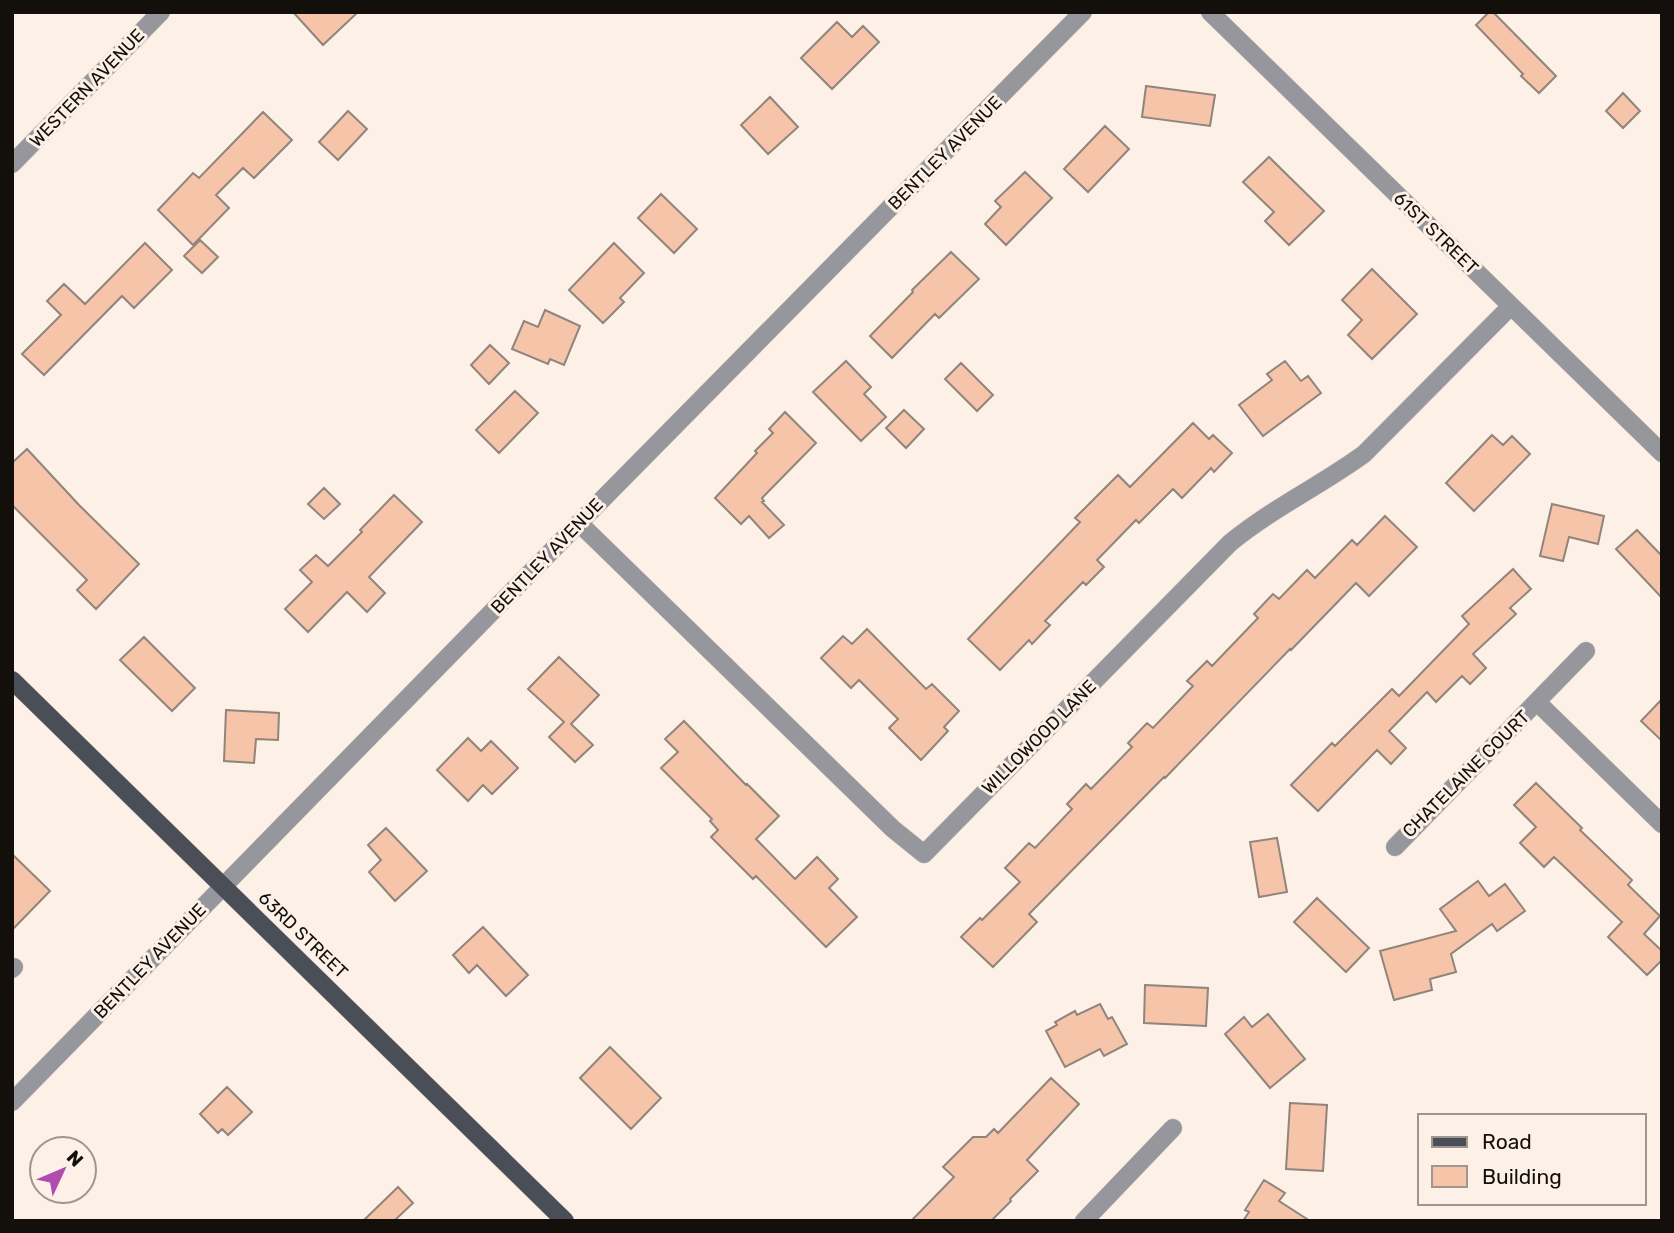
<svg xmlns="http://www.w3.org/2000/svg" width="1674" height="1233" font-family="Rubik,sans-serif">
	<rect width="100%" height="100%" fill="#fdf0e6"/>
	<!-- building -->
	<path fill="#f5c4a9" stroke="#91847d" stroke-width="2" d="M 293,12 L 358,12 L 323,45 Z
		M 1489,12 L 1493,12 L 1556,76 L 1539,93 L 1521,76 L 1523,74 L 1476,25 Z
		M 837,22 L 852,37 L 863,26 L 879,42 L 832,89 L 801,58 Z
		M 1146,86 L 1215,95 L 1210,126 L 1142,117 Z
		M 1623,93 L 1640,111 L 1623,128 L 1606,111 Z
		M 770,97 L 798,127 L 768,154 L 741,125 Z
		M 348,111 L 367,129 L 338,160 L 319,142 Z
		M 263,112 L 292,140 L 254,178 L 243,168 L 216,195 L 229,208 L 193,245 L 158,210 L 193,173 L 199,178 Z
		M 1105,126 L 1129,149 L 1088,192 L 1064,169 Z
		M 1269,157 L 1324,211 L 1289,245 L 1265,221 L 1274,212 L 1243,182 Z
		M 1025,172 L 1052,198 L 1006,245 L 985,224 L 1001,207 L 995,201 Z
		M 661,194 L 697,229 L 674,253 L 638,218 Z
		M 200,240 L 218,257 L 202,273 L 184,256 Z
		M 145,243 L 172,270 L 134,308 L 122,296 L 44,375 L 22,354 L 61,315 L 47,301 L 64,284 L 85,304 Z
		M 614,243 L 644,273 L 620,298 L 624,302 L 603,323 L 569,290 Z
		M 951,252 L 979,279 L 939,318 L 935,314 L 892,358 L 870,336 L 913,292 L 912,290 Z
		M 1372,269 L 1417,314 L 1372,359 L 1348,335 L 1362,320 L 1342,300 Z
		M 545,310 L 580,326 L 564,365 L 550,359 L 548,364 L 512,349 L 524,321 L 538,327 Z
		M 490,345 L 509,363 L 489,384 L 471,365 Z
		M 846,361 L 871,387 L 864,394 L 886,417 L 861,441 L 813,392 Z
		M 1285,361 L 1301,381 L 1308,376 L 1321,393 L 1263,436 L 1239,405 L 1272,380 L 1267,374 Z
		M 961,363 L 993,395 L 977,411 L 945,379 Z
		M 515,391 L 538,413 L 499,453 L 476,430 Z
		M 904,410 L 924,429 L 906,448 L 886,428 Z
		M 785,412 L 816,443 L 762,498 L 764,501 L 762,502 L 784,525 L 769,538 L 749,516 L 741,524 L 715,498 L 757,453 L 755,451 L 773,433 L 769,429 Z
		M 1193,423 L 1209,439 L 1213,435 L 1232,453 L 1214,472 L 1211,468 L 1182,498 L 1173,489 L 1139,523 L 1136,520 L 1097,560 L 1104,567 L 1086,585 L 1083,582 L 1045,621 L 1050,625 L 1032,644 L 1029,640 L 1000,670 L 968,639 L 1080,522 L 1075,518 L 1118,475 L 1130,487 Z
		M 1492,435 L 1503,445 L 1512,436 L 1530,454 L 1474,511 L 1446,483 Z
		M 27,449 L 79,505 L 139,564 L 96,609 L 77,590 L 87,580 L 12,505 L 12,463 Z
		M 324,488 L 340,504 L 324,519 L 308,504 Z
		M 394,495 L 422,522 L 369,577 L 385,593 L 367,612 L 347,592 L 308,632 L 285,609 L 312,582 L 300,570 L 316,555 L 328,566 L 362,532 L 360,530 Z
		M 1552,504 L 1604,516 L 1598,544 L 1569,537 L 1563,561 L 1540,556 Z
		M 1385,516 L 1417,547 L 1369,596 L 1356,583 L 1291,650 L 1290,649 L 1165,778 L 1164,777 L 1029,914 L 1037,922 L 993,967 L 961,937 L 980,918 L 982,920 L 1020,882 L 1005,868 L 1029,843 L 1035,848 L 1072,809 L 1067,804 L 1086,784 L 1091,789 L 1132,747 L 1128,743 L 1147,723 L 1153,728 L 1193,686 L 1187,681 L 1207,661 L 1212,666 L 1258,618 L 1254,614 L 1273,594 L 1279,599 L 1307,570 L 1315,578 L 1352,540 L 1357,545 Z
		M 1637,530 L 1662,556 L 1662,598 L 1616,549 Z
		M 1513,569 L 1531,589 L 1510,608 L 1516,614 L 1473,654 L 1486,668 L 1470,684 L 1462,676 L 1436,702 L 1427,692 L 1389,731 L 1406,748 L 1391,764 L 1377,750 L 1318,811 L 1291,785 L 1332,743 L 1335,746 L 1392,689 L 1399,696 L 1469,624 L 1462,616 Z
		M 867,629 L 926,689 L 932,684 L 959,711 L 944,727 L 948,731 L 921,760 L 889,728 L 898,719 L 859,680 L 851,688 L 821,658 L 843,636 L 852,644 Z
		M 144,637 L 195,688 L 172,711 L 120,660 Z
		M 559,657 L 599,695 L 571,724 L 593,745 L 575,762 L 549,737 L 564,722 L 528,689 Z
		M 1662,699 L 1662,741 L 1641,721 Z
		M 226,710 L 279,713 L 278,740 L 256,739 L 254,763 L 224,761 Z
		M 684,721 L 746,785 L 747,784 L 779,816 L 756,839 L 795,879 L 817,857 L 838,879 L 829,888 L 857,917 L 826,947 L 756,876 L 753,879 L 711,837 L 718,830 L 710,821 L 712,819 L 661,768 L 678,752 L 665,739 Z
		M 468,738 L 481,751 L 491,741 L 518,768 L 492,794 L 483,785 L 468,801 L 437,770 Z
		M 1536,783 L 1582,828 L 1580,830 L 1632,880 L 1628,885 L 1660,916 L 1644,934 L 1662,951 L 1662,960 L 1647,975 L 1608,937 L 1622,922 L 1554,857 L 1544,867 L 1520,843 L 1536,827 L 1514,805 Z
		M 386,828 L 427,871 L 395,901 L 369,872 L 381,860 L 368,845 Z
		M 1277,838 L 1287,892 L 1259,897 L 1250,842 Z
		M 12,854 L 50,891 L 12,930 Z
		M 1478,881 L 1489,896 L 1505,884 L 1525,911 L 1497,931 L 1492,924 L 1451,954 L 1456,972 L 1430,979 L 1432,990 L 1394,1000 L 1380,951 L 1456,931 L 1440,909 Z
		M 1317,898 L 1369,948 L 1346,972 L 1294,922 Z
		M 483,927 L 528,975 L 506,996 L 477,965 L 469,973 L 453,955 Z
		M 1145,985 L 1208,988 L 1206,1026 L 1144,1023 Z
		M 1100,1004 L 1108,1019 L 1112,1017 L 1127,1044 L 1104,1056 L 1100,1049 L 1065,1067 L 1046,1031 L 1057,1025 L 1055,1022 L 1075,1011 L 1077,1015 Z
		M 1268,1014 L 1305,1059 L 1270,1088 L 1225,1034 L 1244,1017 L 1252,1027 Z
		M 610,1047 L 661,1098 L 631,1129 L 580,1078 Z
		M 1051,1078 L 1079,1104 L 1027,1160 L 1038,1171 L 1010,1199 L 1011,1201 L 991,1221 L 911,1221 L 954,1177 L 943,1167 L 973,1137 L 986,1137 L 994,1129 L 998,1133 Z
		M 227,1087 L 252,1112 L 228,1135 L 222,1129 L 218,1133 L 200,1114 Z
		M 1290,1103 L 1327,1105 L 1323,1171 L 1286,1169 Z
		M 1264,1180 L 1285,1193 L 1279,1201 L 1310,1221 L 1243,1221 L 1249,1212 L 1245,1210 Z
		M 398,1187 L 413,1203 L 394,1221 L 363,1221 Z"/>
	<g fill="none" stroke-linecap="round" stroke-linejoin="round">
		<!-- minor casing -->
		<g stroke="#d8ccc3" stroke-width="19">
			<path id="minor" d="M 1210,12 L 1662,453
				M 12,164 L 161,12
				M 579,523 L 893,829 L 924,854 L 1230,543 C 1271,509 1320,486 1364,454 L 1511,306
				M 1537,702 L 1662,824
				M 1395,847 L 1586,651
				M 12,969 L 14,967
				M 12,1102 L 579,523 L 1083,12
				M 1084,1221 L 1173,1128"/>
		</g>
		<!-- major casing -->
		<g stroke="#d8ccc3" stroke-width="19">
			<path id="major" d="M 12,680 L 565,1221"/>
		</g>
		<!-- minor -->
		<use href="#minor" stroke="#95979d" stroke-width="18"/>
		<!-- major -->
		<use href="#major" stroke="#4a4e57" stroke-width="18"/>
	</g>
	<g text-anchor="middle" stroke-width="6" stroke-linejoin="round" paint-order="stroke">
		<!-- street labels -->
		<g font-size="18" fill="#130f0b" stroke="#fdf0e6">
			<text transform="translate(87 88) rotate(-46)" y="6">WESTERN AVENUE</text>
			<text transform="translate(945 153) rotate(-45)" y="6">BENTLEY AVENUE</text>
			<text transform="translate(1436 233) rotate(44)" y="6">61ST STREET</text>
			<text transform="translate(547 556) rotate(-46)" y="6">BENTLEY AVENUE</text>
			<text transform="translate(1039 737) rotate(-45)" y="6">WILLOWOOD LANE</text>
			<text transform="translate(1466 774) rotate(-45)" y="6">CHATELAINE COURT</text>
			<text transform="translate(303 935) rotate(44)" y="6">63RD STREET</text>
			<text transform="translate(150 961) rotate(-46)" y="6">BENTLEY AVENUE</text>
		</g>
	</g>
	<!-- border -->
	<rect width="1674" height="1233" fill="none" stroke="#130f0b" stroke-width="28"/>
	<!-- legend -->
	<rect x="1418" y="1114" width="228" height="91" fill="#fdf0e6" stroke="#9f968e" stroke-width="2"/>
	<rect x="1432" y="1137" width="35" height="10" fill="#4a4e57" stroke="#9f968e" stroke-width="2"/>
	<text x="1482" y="1149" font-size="21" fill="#130f0b">Road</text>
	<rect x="1432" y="1166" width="35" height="21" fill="#f5c4a9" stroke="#9f968e" stroke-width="2"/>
	<text x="1482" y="1184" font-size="21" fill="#130f0b">Building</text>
	<!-- north arrow -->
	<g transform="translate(63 1170) rotate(46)"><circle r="33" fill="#fdf0e6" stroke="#9f968e" stroke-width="2"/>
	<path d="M0-5L12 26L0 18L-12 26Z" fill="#b04bb0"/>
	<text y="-10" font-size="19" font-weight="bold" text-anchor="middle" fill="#130f0b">N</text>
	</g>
</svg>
